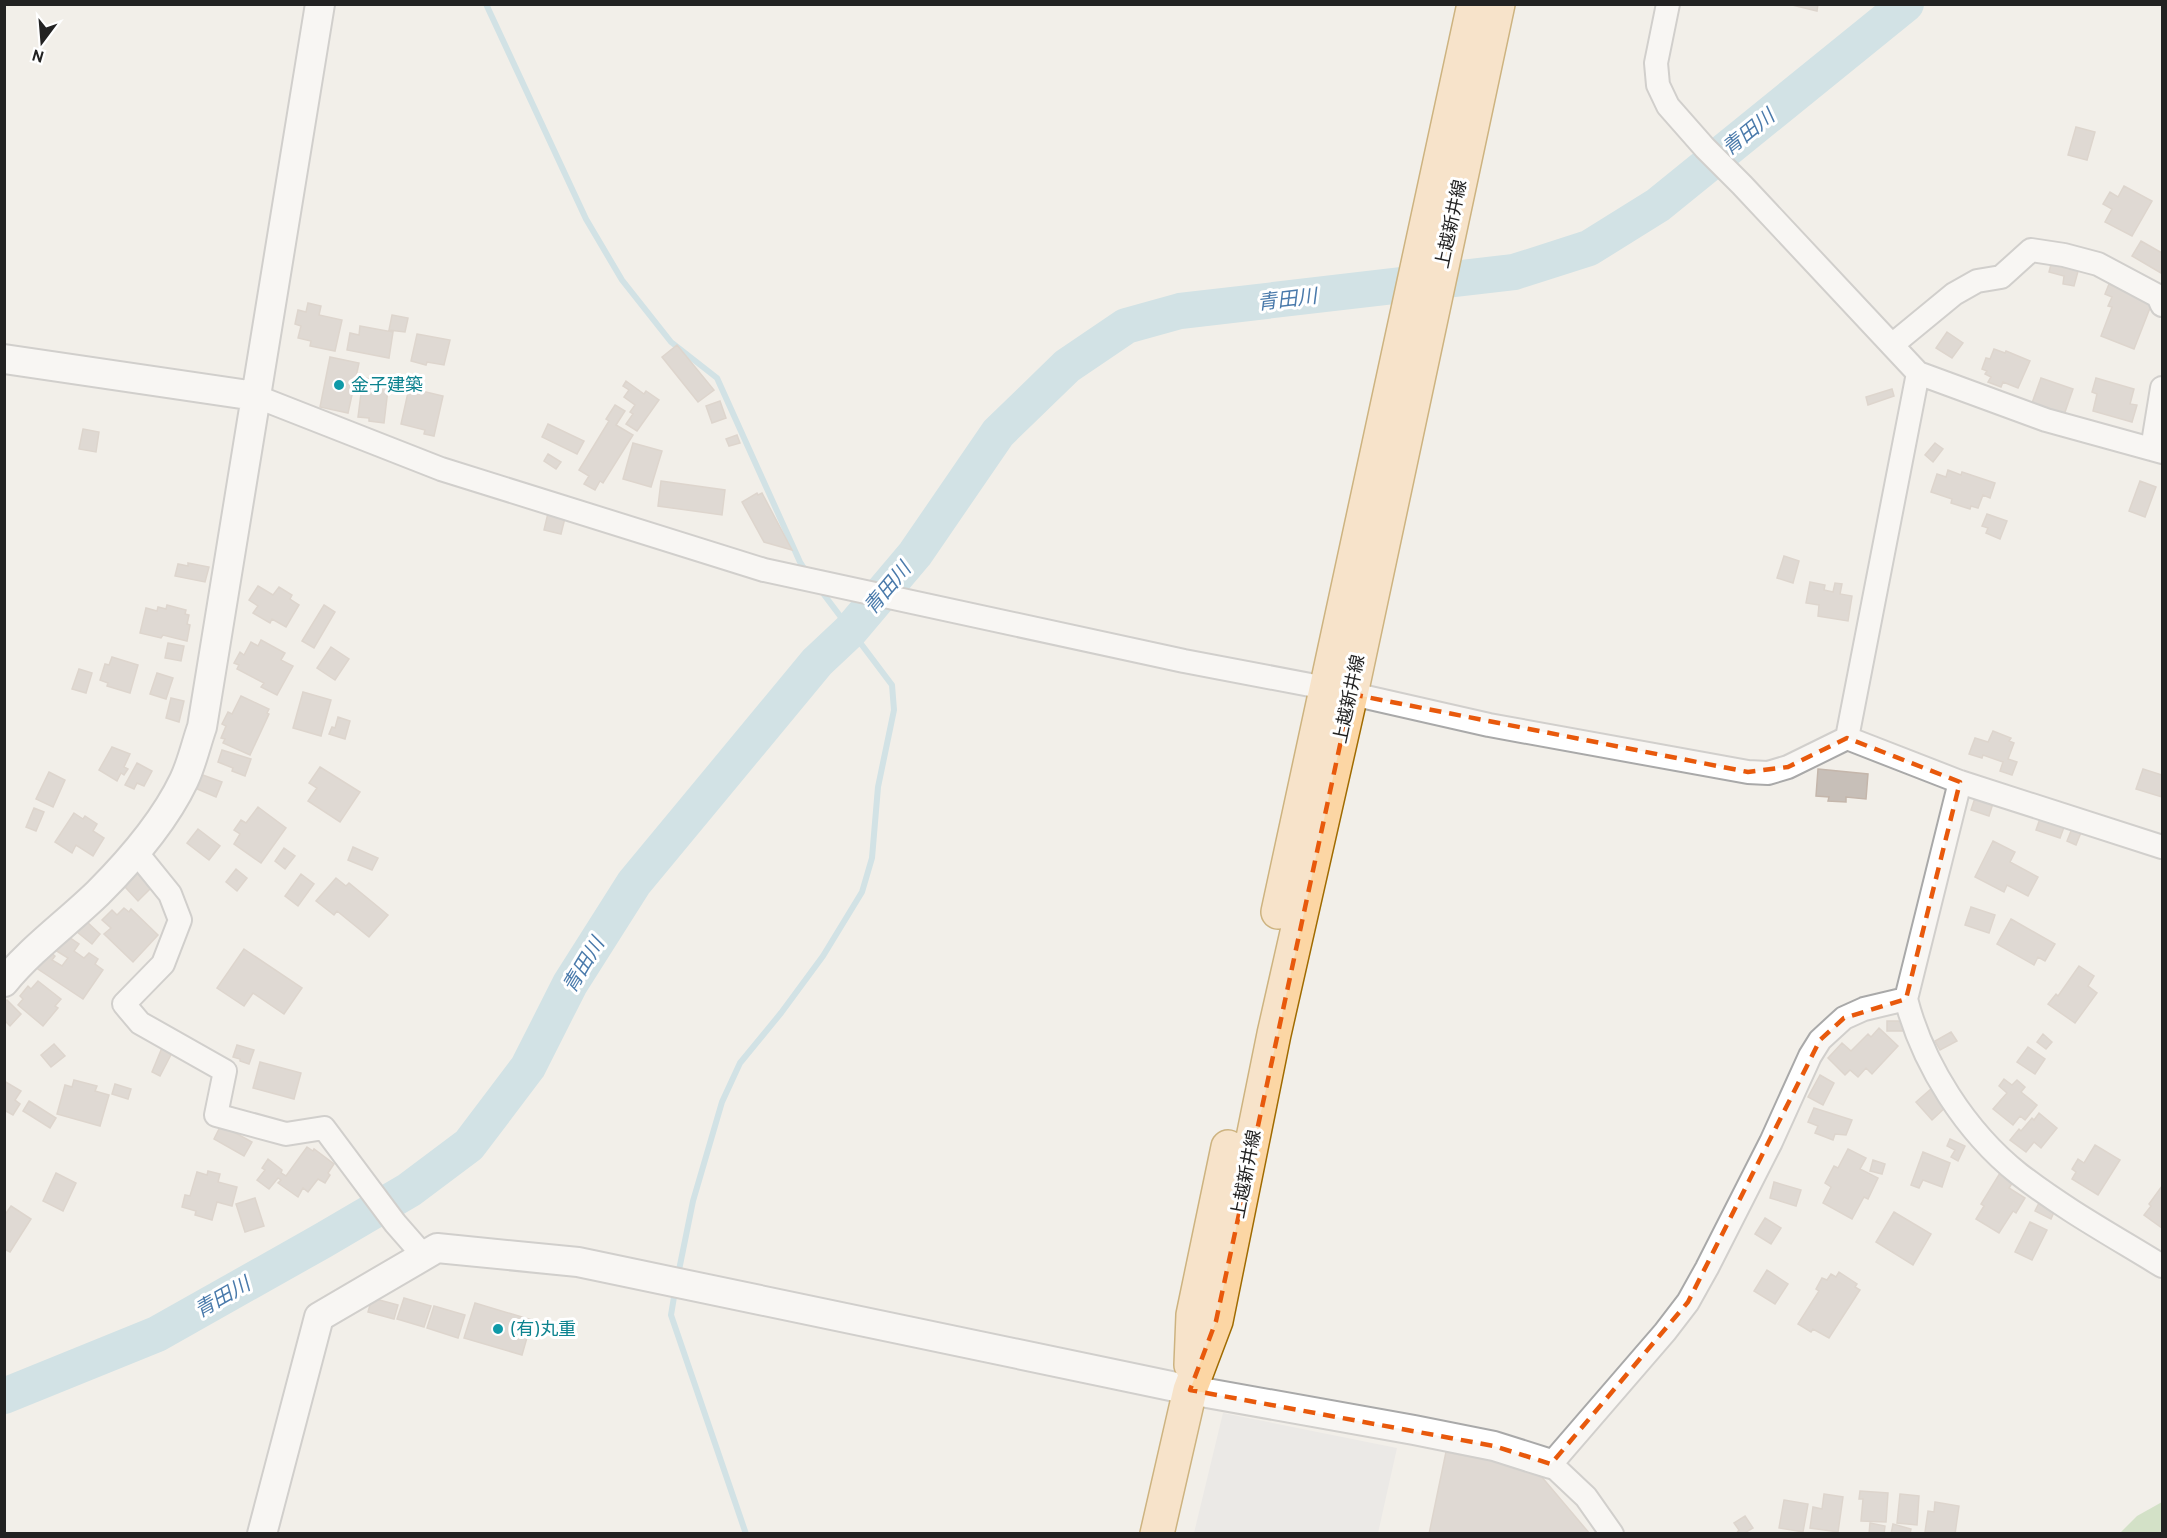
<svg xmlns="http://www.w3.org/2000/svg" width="2167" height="1538" font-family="Overpass,'Noto Sans JP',sans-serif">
	<rect width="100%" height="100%" fill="#f2efe9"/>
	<!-- forest -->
	<path fill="#add19e" d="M 2162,1502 L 2162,1533 L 2120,1533 L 2137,1516 Z"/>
	<!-- parking -->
	<path fill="#e2e2e2" d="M 1223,1413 L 1397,1448 L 1378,1533 L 1194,1533 Z"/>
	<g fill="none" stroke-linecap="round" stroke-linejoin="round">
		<!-- stream -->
		<path stroke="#aad3df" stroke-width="6" d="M 486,4 L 586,219 L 622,280 L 671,342 L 717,378 L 800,562 L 807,573
			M 678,1275 L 693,1201 L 722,1102 L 740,1063 L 781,1013 L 823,956 L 862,892 L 872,858 L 878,787 L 894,710 L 892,685 L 819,588
			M 675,1291 L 671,1315 L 746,1534"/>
		<!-- river -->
		<path stroke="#aad3df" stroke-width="36" d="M 4,1396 L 157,1334 L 322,1241 L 409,1190 L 469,1145 L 528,1067 L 570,984 L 634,883 L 817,662 L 850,631 L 915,554 L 998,433 L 1067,366 L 1126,326 L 1180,311 L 1514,272 L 1589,248 L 1658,205 L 1906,4"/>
	</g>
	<!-- building -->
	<path fill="#c7bfb8" stroke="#c4b6ab" stroke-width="1.5" d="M 1788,4 L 1818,4 L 1817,11 Z
		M 2076,127 L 2095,132 L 2087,160 L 2068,155 Z
		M 2124,186 L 2152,201 L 2132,236 L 2105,222 L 2112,209 L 2103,204 L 2110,192 L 2118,197 Z
		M 2141,241 L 2162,253 L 2162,269 L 2161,273 L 2132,256 Z
		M 2053,257 L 2080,264 L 2074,286 L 2063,284 L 2064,276 L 2049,272 Z
		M 2109,284 L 2152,303 L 2134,349 L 2101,336 L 2112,307 L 2108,306 L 2112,297 L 2105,294 Z
		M 308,303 L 321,306 L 319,315 L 342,320 L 335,351 L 310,346 L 311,341 L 298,338 L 301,326 L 295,324 L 298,310 L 306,312 Z
		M 392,315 L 408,318 L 405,332 L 389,330 Z
		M 360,326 L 393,332 L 389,358 L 347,350 L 350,333 L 359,335 Z
		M 1947,332 L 1963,343 L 1952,358 L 1936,348 Z
		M 417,334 L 450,340 L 444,365 L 427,362 L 426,365 L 411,361 Z
		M 677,345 L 714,390 L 698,402 L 662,357 Z
		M 1994,349 L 2005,353 L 2006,351 L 2030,361 L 2018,388 L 2003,382 L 2001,387 L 1988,382 L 1991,377 L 1985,374 L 1987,371 L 1982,369 L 1986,358 L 1990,359 Z
		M 330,357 L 359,363 L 348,413 L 320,407 Z
		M 363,378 L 389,381 L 384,423 L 369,421 L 369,418 L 358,417 Z
		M 2041,378 L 2073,389 L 2064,415 L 2032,403 Z
		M 2096,378 L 2134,389 L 2130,404 L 2137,405 L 2132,422 L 2093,411 L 2097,394 L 2092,392 Z
		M 626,381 L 644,394 L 646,391 L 659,400 L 637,431 L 626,424 L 633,414 L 630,412 L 635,405 L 624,397 L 629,390 L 623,386 Z
		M 409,388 L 443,396 L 434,436 L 424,434 L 425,430 L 401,424 Z
		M 1892,389 L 1894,396 L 1868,405 L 1866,397 Z
		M 720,401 L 726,418 L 712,423 L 706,406 Z
		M 615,405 L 625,411 L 616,425 L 633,435 L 603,483 L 600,481 L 595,490 L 584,484 L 589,476 L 579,470 L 609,421 L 606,419 Z
		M 548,424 L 584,441 L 577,454 L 542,437 Z
		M 83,429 L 99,432 L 96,452 L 79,449 Z
		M 737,435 L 740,443 L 729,446 L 726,439 Z
		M 633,443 L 662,451 L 651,487 L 623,479 Z
		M 1935,443 L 1943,449 L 1933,462 L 1925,455 Z
		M 548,454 L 561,462 L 556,469 L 544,461 Z
		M 1948,470 L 1961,475 L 1962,472 L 1995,483 L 1990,498 L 1983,495 L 1978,508 L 1971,506 L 1970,509 L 1951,503 L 1952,499 L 1931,492 L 1937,474 L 1946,477 Z
		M 661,481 L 725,490 L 722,515 L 658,506 Z
		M 2140,481 L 2156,487 L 2145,517 L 2129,511 Z
		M 757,493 L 758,495 L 762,493 L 792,550 L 764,542 L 742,502 Z
		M 549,509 L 566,514 L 561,534 L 544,530 Z
		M 1987,514 L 2007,521 L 2000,539 L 1986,533 L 1988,528 L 1982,526 Z
		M 1784,556 L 1799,561 L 1793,583 L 1777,578 Z
		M 188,563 L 209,567 L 205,582 L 175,576 L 178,564 L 188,566 Z
		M 1810,582 L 1825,585 L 1824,590 L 1833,592 L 1835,583 L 1842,584 L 1840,594 L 1852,596 L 1848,621 L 1818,616 L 1819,605 L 1806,603 Z
		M 258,586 L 273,595 L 279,587 L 292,595 L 290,599 L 299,605 L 286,627 L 272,619 L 270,623 L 253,613 L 258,606 L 249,600 Z
		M 167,605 L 186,610 L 185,614 L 189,615 L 187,624 L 190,625 L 187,641 L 163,635 L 161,638 L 140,633 L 146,608 L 157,611 L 158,607 L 166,609 Z
		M 324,605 L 335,612 L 314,648 L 302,641 Z
		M 261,640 L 285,653 L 281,660 L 293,666 L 277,695 L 261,687 L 264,683 L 237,669 L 239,665 L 234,663 L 240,652 L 244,655 L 251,642 L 258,646 Z
		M 168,643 L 184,646 L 181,661 L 165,658 Z
		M 331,647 L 349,659 L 335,680 L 317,668 Z
		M 112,657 L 138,665 L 130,693 L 107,686 L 108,683 L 100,680 L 105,664 L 109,665 Z
		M 79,669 L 92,673 L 86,693 L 72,689 Z
		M 157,673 L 173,678 L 166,699 L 150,694 Z
		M 303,692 L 331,700 L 321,736 L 293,728 Z
		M 241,696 L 269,709 L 267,713 L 269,714 L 250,755 L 223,743 L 225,739 L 221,738 L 226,726 L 222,724 L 228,712 L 232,714 Z
		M 171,698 L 184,701 L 179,722 L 166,718 Z
		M 338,717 L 350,721 L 345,739 L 329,734 L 332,727 L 335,728 Z
		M 1993,731 L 2011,738 L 2009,741 L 2014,743 L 2008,759 L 2017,762 L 2012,775 L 2000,771 L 2003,762 L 1983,755 L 1982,758 L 1969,754 L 1975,738 L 1988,742 Z
		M 112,747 L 130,754 L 124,767 L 128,769 L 124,775 L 121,773 L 117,781 L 99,770 Z
		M 222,750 L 251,759 L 245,776 L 232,771 L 233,768 L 218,762 Z
		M 137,763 L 152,771 L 144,786 L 137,783 L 134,789 L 125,785 Z
		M 320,767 L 360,792 L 340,822 L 308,801 L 317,788 L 309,783 Z
		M 1818,769 L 1868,774 L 1866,799 L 1846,797 L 1846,802 L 1828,801 L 1829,797 L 1816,796 Z
		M 2143,769 L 2162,775 L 2162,797 L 2136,789 Z
		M 49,772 L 65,780 L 53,807 L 36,799 Z
		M 200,774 L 222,782 L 216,797 L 195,788 Z
		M 1977,792 L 1995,797 L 1989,816 L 1971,810 Z
		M 258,807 L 286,828 L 261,863 L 234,844 L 240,834 L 234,830 L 241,820 L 246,823 Z
		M 34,808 L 44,812 L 36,831 L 26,827 Z
		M 2043,810 L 2067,819 L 2060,838 L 2036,830 Z
		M 74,813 L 83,819 L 85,816 L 97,824 L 93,831 L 104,838 L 93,856 L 76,845 L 72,853 L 55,842 Z
		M 2073,826 L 2082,830 L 2076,845 L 2067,841 Z
		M 198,829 L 220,846 L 209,860 L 187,843 Z
		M 1993,841 L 2015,852 L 2010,862 L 2038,877 L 2028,896 L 2007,885 L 2004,892 L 1975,877 Z
		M 353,847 L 378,858 L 372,870 L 348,860 Z
		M 284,848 L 295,856 L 285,869 L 275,861 Z
		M 140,865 L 157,882 L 138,901 L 125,887 L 128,883 L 125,880 Z
		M 236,869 L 247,878 L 237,891 L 226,882 Z
		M 301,874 L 314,884 L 298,906 L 285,896 Z
		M 336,878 L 346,886 L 349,883 L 388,915 L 369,937 L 337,911 L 334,915 L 316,901 Z
		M 1971,907 L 1995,915 L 1989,933 L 1965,925 Z
		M 124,908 L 129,912 L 131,909 L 158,935 L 133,962 L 104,934 L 111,928 L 102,920 L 112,910 L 117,915 Z
		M 2011,919 L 2055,944 L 2045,961 L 2038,957 L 2034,965 L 1997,944 Z
		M 86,921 L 100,934 L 92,944 L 77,932 Z
		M 66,935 L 79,944 L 74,951 L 84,958 L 89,953 L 98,959 L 95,964 L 103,970 L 83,999 L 35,967 L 48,950 L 55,956 L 52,960 L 62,966 L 68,958 L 55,950 Z
		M 244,949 L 302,988 L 284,1014 L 253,993 L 244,1006 L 217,988 Z
		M 2079,966 L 2094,976 L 2088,986 L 2097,993 L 2075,1023 L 2048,1004 L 2056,994 L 2058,996 Z
		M 38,981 L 61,999 L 55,1006 L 58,1008 L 43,1026 L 18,1005 L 23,999 L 20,996 L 28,986 L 31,989 Z
		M 7,1000 L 21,1014 L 10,1026 L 4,1020 L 4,1002 Z
		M 1887,1021 L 1903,1021 L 1903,1031 L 1887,1031 Z
		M 1879,1028 L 1898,1046 L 1872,1074 L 1866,1068 L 1858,1077 L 1850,1070 L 1845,1075 L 1828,1058 L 1842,1043 L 1851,1051 L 1868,1034 L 1871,1037 Z
		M 1951,1032 L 1957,1041 L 1940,1050 L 1935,1041 Z
		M 2043,1034 L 2052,1042 L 2046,1049 L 2037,1042 Z
		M 164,1043 L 175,1047 L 160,1076 L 152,1072 Z
		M 54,1044 L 65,1056 L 51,1067 L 41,1055 Z
		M 237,1045 L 254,1050 L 249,1064 L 240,1061 L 240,1059 L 233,1057 Z
		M 2028,1047 L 2045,1059 L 2035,1074 L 2017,1062 Z
		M 260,1062 L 301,1073 L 294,1099 L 253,1088 Z
		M 1820,1075 L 1834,1083 L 1823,1105 L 1808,1097 Z
		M 2004,1079 L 2012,1085 L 2017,1080 L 2025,1087 L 2021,1092 L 2037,1105 L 2025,1120 L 2020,1116 L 2013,1125 L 1993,1109 L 2007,1093 L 1999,1086 Z
		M 74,1080 L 97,1086 L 95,1091 L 109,1095 L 100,1126 L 57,1114 L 65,1085 L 72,1087 Z
		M 4,1081 L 21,1091 L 15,1100 L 20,1104 L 13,1115 L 4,1110 Z
		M 115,1084 L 131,1089 L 128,1099 L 112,1094 Z
		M 1932,1088 L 1948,1105 L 1932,1120 L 1916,1102 Z
		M 29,1101 L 56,1118 L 50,1128 L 23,1111 Z
		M 1814,1108 L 1852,1120 L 1846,1135 L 1835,1134 L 1833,1140 L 1815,1133 L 1818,1126 L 1808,1122 Z
		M 2039,1113 L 2057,1128 L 2041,1148 L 2034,1142 L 2026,1152 L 2010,1140 L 2019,1129 L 2021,1131 L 2032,1118 L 2034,1120 Z
		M 221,1125 L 252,1142 L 244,1156 L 214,1139 Z
		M 1950,1139 L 1965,1146 L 1958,1161 L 1951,1157 L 1955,1150 L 1947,1146 Z
		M 2095,1145 L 2120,1160 L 2098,1195 L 2072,1179 L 2076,1172 L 2072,1169 L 2078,1159 L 2084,1163 Z
		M 307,1147 L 313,1151 L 314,1149 L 334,1164 L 328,1173 L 330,1175 L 325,1183 L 318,1179 L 308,1192 L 303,1188 L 298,1197 L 278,1183 L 281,1180 L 278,1178 L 269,1189 L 257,1180 L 265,1170 L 262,1168 L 268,1159 L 282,1170 L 281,1173 L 286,1176 Z
		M 1848,1149 L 1866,1158 L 1860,1169 L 1878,1178 L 1868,1199 L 1864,1197 L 1852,1219 L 1823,1203 L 1831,1187 L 1825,1183 L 1834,1166 L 1838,1168 Z
		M 1923,1152 L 1950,1163 L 1942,1187 L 1923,1180 L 1919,1188 L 1911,1185 Z
		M 1873,1160 L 1885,1164 L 1882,1174 L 1870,1171 Z
		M 208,1171 L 220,1174 L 218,1182 L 237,1187 L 232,1206 L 217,1202 L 212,1220 L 195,1215 L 196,1211 L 182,1207 L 185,1195 L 190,1196 L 197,1172 L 207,1175 Z
		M 56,1173 L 76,1183 L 63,1211 L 43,1201 Z
		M 2000,1173 L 2013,1182 L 2009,1188 L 2025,1198 L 2016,1213 L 2013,1211 L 1999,1233 L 1976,1219 L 1984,1206 L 1981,1204 Z
		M 1774,1182 L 1801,1190 L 1796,1206 L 1770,1198 Z
		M 2162,1186 L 2162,1228 L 2144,1215 L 2151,1206 L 2149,1204 Z
		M 2042,1197 L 2057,1205 L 2051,1219 L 2035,1211 Z
		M 255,1198 L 264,1226 L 245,1232 L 236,1204 Z
		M 11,1206 L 31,1219 L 10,1252 L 4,1249 L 4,1216 Z
		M 1894,1212 L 1931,1234 L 1913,1265 L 1876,1242 Z
		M 1765,1218 L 1781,1228 L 1771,1244 L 1755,1234 Z
		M 2030,1222 L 2047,1230 L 2032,1260 L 2015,1252 Z
		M 1767,1270 L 1788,1284 L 1775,1304 L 1754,1291 Z
		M 1839,1272 L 1857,1284 L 1855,1287 L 1860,1290 L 1829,1338 L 1813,1329 L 1811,1332 L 1798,1324 L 1819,1291 L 1816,1289 L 1822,1278 L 1827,1280 L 1831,1274 L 1836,1277 Z
		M 372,1298 L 398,1305 L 394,1319 L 368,1312 Z
		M 404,1298 L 431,1306 L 424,1327 L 397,1319 Z
		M 475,1303 L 532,1320 L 522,1355 L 464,1338 Z
		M 434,1306 L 465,1315 L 458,1338 L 427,1328 Z
		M 1446,1452 L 1535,1469 L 1590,1534 L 1429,1534 Z
		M 1860,1491 L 1888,1493 L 1886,1522 L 1861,1521 L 1863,1499 L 1859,1499 Z
		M 1824,1494 L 1843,1497 L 1838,1532 L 1810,1528 L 1813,1507 L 1822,1509 Z
		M 1900,1494 L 1919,1496 L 1917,1525 L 1897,1523 Z
		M 1784,1500 L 1808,1504 L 1803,1532 L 1779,1528 Z
		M 1935,1502 L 1959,1506 L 1955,1534 L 1925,1532 L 1928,1511 L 1934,1512 Z
		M 1745,1516 L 1753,1528 L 1746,1532 L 1747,1534 L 1736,1534 L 1739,1530 L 1734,1523 Z
		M 1870,1523 L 1885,1526 L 1884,1534 L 1869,1534 Z
		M 1893,1524 L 1911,1529 L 1910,1534 L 1891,1534 Z"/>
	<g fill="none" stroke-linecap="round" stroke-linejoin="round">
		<!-- minor casing -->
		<g stroke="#a9a9a9" stroke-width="26">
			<path id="minor" d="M 1668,4 L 1656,63 L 1658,85 L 1668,106 L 1705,148 L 1742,185 L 1918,373 L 2046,420 L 2162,452
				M 1892,345 L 1954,294 L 1977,281 L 2001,277 L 2031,250 L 2064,255 L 2098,264 L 2158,296 L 2162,305
				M 255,396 L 441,469 L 764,570 L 1184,661 L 1326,688 L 1489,725 L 1748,772 L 1768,773 L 1788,767 L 1847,738 L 1960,782 L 2162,847
				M 2152,449 L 2162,388
				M 1847,738 L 1918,373
				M 1960,782 L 1906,999 C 1923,1065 1966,1132 2019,1174 C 2064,1209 2115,1237 2162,1266
				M 136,852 L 170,894 L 180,920 L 163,964 L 124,1004 L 140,1023 L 225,1071 L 216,1115 L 286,1134 L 324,1128 L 395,1223 L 423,1255
				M 1612,1534 L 1586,1497 L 1551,1464 L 1665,1332 L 1688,1302 L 1707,1268 L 1771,1142 L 1810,1056 L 1820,1040 L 1844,1018 L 1864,1009 L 1906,999"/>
		</g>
		<!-- tertiary casing -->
		<g stroke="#a9a9a9" stroke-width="32">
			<path id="tertiary" d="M 4,359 L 255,396
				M 4,982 C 32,948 67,923 98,893 C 131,860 164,822 184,780 C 192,763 196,744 202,727 L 320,4
				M 262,1534 L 319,1317 L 437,1248 L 578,1262 L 1190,1390 L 1414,1430 L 1494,1446 L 1551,1464"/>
		</g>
		<!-- primary casing -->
		<g stroke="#a06b00" stroke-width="36">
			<path id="primary" d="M 1278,912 L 1474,4
				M 1191,1365 L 1193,1315 L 1228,1147
				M 1157,1534 L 1190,1390 L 1216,1321 L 1274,1034 L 1351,694 L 1498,4"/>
		</g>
		<!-- minor -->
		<use href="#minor" stroke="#fff" stroke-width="22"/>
		<!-- tertiary -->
		<use href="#tertiary" stroke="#fff" stroke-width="28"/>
		<!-- primary -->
		<use href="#primary" stroke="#fcd6a4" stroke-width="33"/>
	</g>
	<!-- marked area -->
	<path d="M0 0H2167V1538H0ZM 1351,694 L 1748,772 L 1788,767 L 1847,738 L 1960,782 L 1906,999 L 1844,1018 L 1820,1040 L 1688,1302 L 1551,1464 L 1494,1446 L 1190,1390 L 1216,1321 Z" fill="#f2efe9" fill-opacity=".55" fill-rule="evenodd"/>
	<path fill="none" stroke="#e8590c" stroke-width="4.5" stroke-dasharray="12 8" stroke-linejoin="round" d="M 1351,694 L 1748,772 L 1788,767 L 1847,738 L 1960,782 L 1906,999 L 1844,1018 L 1820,1040 L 1688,1302 L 1551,1464 L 1494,1446 L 1190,1390 L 1216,1321 Z"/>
	<!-- markers -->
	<g fill="#0f9aa8" stroke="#fff" stroke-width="2">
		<circle cx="339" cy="385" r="6"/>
		<circle cx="498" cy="1329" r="6"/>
	</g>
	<g text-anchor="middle" stroke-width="6" stroke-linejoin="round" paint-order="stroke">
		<!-- street labels -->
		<g font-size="18" fill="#222" stroke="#fff">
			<text transform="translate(1451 224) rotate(-78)" y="6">上越新井線</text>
			<text transform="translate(1349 699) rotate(-78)" y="6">上越新井線</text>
			<text transform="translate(1246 1174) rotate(-79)" y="6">上越新井線</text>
		</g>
		<!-- culture labels -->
		<g font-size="18" fill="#0d838f" stroke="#fff" text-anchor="start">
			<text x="351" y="391">金子建築</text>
			<text x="510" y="1335">(有)丸重</text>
		</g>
		<!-- water labels -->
		<g font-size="20" font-style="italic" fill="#4a7aab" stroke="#fff">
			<text transform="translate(1748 132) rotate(-39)" y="7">青田川</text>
			<text transform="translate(1287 299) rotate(-7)" y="7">青田川</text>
			<text transform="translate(887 588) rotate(-50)" y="7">青田川</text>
			<text transform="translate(583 965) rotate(-59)" y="7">青田川</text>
			<text transform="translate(222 1297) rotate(-30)" y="7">青田川</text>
		</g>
	</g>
	<!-- border -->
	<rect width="2167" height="1538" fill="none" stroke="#222222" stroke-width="12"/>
	<!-- north arrow -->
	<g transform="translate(42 42) rotate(196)" stroke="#ffffff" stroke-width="4.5" paint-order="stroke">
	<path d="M0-4.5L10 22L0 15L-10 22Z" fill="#222222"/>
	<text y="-9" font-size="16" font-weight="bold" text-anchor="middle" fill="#222222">N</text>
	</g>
</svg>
